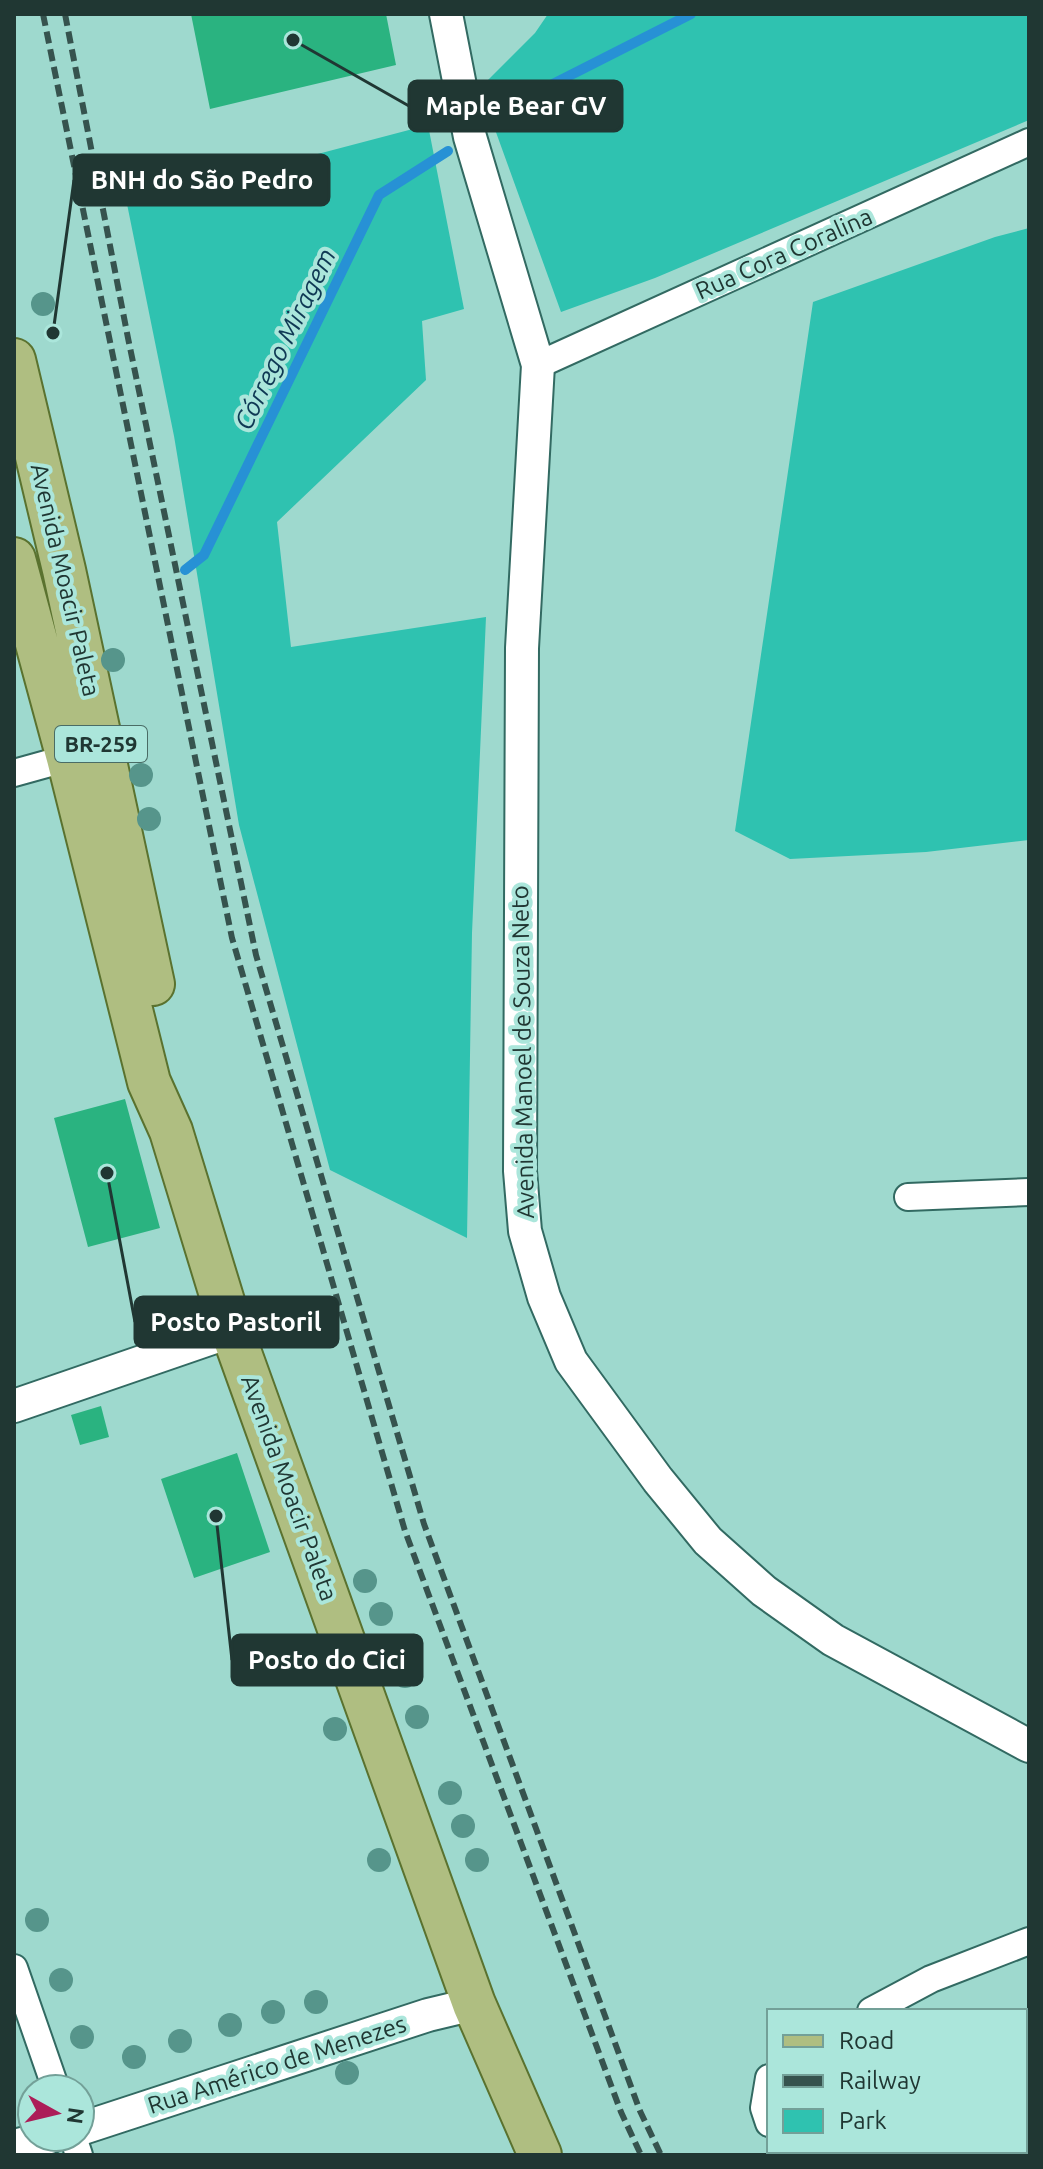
<svg xmlns="http://www.w3.org/2000/svg" width="1043" height="2169" font-family="Ubuntu,sans-serif">
	<rect width="100%" height="100%" fill="#9ed9ce"/>
	<!-- green -->
	<path fill="#2fc2b0" d="M 548,14 L 1029,14 L 1029,120 L 655,278 L 561,312 L 480,88 L 535,33 Z
		M 428,125 L 464,309 L 422,321 L 426,380 L 277,522 L 291,647 L 486,617 L 472,933 L 467,1238 L 330,1170 L 239,825 L 174,436 L 127,204 Z
		M 1029,228 L 1029,840 L 926,852 L 790,859 L 735,831 L 813,302 L 995,237 Z"/>
	<g fill="none" stroke-linecap="round" stroke-linejoin="round">
		<!-- stream -->
		<path stroke="#2791d5" stroke-width="10" d="M 496,120 L 549,86 L 691,14
			M 185,570 L 204,555 L 379,195 L 448,151"/>
	</g>
	<!-- building -->
	<path fill="#2ab380" d="M 191,14 L 386,14 L 396,65 L 210,109 Z
		M 125,1099 L 160,1228 L 88,1247 L 54,1118 Z
		M 101,1406 L 109,1437 L 80,1445 L 71,1415 Z
		M 237,1453 L 270,1552 L 194,1578 L 161,1479 Z"/>
	<g fill="none" stroke-linecap="round" stroke-linejoin="round">
		<!-- minor casing -->
		<g stroke="#326a62" stroke-width="30">
			<path id="minor" d="M 538,365 L 1029,142
				M 14,773 L 68,758
				M 908,1197 L 1029,1192
				M 14,1968 L 56,2089
				M 871,2011 L 931,1979 L 1029,1941
				M 769,2078 L 764,2108 L 769,2123
				M 73,2137 L 79,2155
				M 788,2151 L 792,2155"/>
		</g>
		<!-- tertiary casing -->
		<g stroke="#326a62" stroke-width="36">
			<path id="tertiary" d="M 446,14 L 470,137 L 538,365 L 522,648 L 520,1171 L 525,1231 L 544,1297 L 571,1361 L 658,1480 L 708,1541 L 764,1591 L 833,1640 L 1029,1746
				M 14,1406 L 232,1331
				M 80,2129 L 428,2015 L 474,2004
				M 14,2146 L 50,2137"/>
		</g>
		<!-- primary casing -->
		<g stroke="#5a722f" stroke-width="46">
			<path id="primary" d="M 14,360 L 64,570 L 153,984
				M 14,559 L 68,758 L 149,1082 L 171,1131 L 232,1331 L 474,2004 L 540,2155"/>
		</g>
		<!-- minor -->
		<use href="#minor" stroke="#fff" stroke-width="26"/>
		<!-- tertiary -->
		<use href="#tertiary" stroke="#fff" stroke-width="32"/>
		<!-- primary -->
		<use href="#primary" stroke="#afbe81" stroke-width="42"/>
		<!-- rail -->
		<path stroke="#36534e" stroke-width="6" stroke-dasharray="12 6" stroke-linecap="butt" d="M 43,14 L 232,938 L 405,1531 L 621,2112 L 641,2155
			M 65,14 L 128,338 L 256,955 L 424,1524 L 640,2111 L 661,2155"/>
	</g>
	<!-- trees -->
	<g fill="#56958b">
		<circle cx="43" cy="304" r="12"/>
		<circle cx="113" cy="660" r="12"/>
		<circle cx="141" cy="775" r="12"/>
		<circle cx="149" cy="819" r="12"/>
		<circle cx="365" cy="1581" r="12"/>
		<circle cx="381" cy="1614" r="12"/>
		<circle cx="405" cy="1676" r="12"/>
		<circle cx="417" cy="1717" r="12"/>
		<circle cx="335" cy="1729" r="12"/>
		<circle cx="450" cy="1793" r="12"/>
		<circle cx="463" cy="1826" r="12"/>
		<circle cx="379" cy="1860" r="12"/>
		<circle cx="477" cy="1860" r="12"/>
		<circle cx="37" cy="1920" r="12"/>
		<circle cx="61" cy="1980" r="12"/>
		<circle cx="316" cy="2002" r="12"/>
		<circle cx="273" cy="2012" r="12"/>
		<circle cx="230" cy="2025" r="12"/>
		<circle cx="82" cy="2037" r="12"/>
		<circle cx="180" cy="2041" r="12"/>
		<circle cx="134" cy="2057" r="12"/>
		<circle cx="347" cy="2073" r="12"/>
	</g>
	<g text-anchor="middle" stroke-width="8" stroke-linejoin="round" paint-order="stroke">
		<!-- shield labels -->
		<rect fill="#abe6db" stroke="#4a6c65" stroke-width="2" x="55" y="726" width="92" height="36" rx="6"/>
		<g font-size="22" font-weight="bold" fill="#203733">
			<text x="101" y="752">BR-259</text>
		</g>
		<!-- street labels -->
		<g font-size="24" fill="#203733" stroke="#abe6db">
			<text transform="translate(784 254) rotate(-24)" y="8">Rua Cora Coralina</text>
			<text transform="translate(65 580) rotate(77)" y="8">Avenida Moacir Paleta</text>
			<text transform="translate(523 1052) rotate(-91)" y="8">Avenida Manoel de Souza Neto</text>
			<text transform="translate(289 1488) rotate(70)" y="8">Avenida Moacir Paleta</text>
			<text transform="translate(277 2065) rotate(-18)" y="8">Rua Américo de Menezes</text>
		</g>
		<!-- water labels -->
		<g font-size="26" font-style="italic" fill="#0f3954" stroke="#abe6db">
			<text transform="translate(285 339) rotate(-64)" y="9">Córrego Miragem</text>
		</g>
	</g>
	<!-- callouts -->
	<path fill="none" stroke="#203733" stroke-width="3" d="M293 40L409 106M53 333L74 180M107 1173L135 1322M216 1516L232 1660"/>
	<g fill="#203733" stroke="#abe6db" stroke-width="3">
		<circle cx="293" cy="40" r="8"/>
		<circle cx="53" cy="333" r="8"/>
		<circle cx="107" cy="1173" r="8"/>
		<circle cx="216" cy="1516" r="8"/>
	</g>
	<g fill="#203733" stroke="#203733" stroke-width="3">
		<rect x="409" y="81" width="213" height="50" rx="8"/>
		<rect x="74" y="155" width="255" height="50" rx="8"/>
		<rect x="135" y="1297" width="203" height="50" rx="8"/>
		<rect x="232" y="1635" width="190" height="50" rx="8"/>
	</g>
	<g font-size="26" text-anchor="middle" font-weight="bold" fill="#fff">
		<text x="516" y="115">Maple Bear GV</text>
		<text x="202" y="189">BNH do São Pedro</text>
		<text x="236" y="1331">Posto Pastoril</text>
		<text x="327" y="1669">Posto do Cici</text>
	</g>
	<!-- border -->
	<rect width="1043" height="2169" fill="none" stroke="#203733" stroke-width="32"/>
	<!-- legend -->
	<rect x="767" y="2009" width="260" height="144" fill="#abe6db" stroke="#73a098" stroke-width="2"/>
	<rect x="783" y="2035" width="40" height="12" fill="#afbe81" stroke="#73a098" stroke-width="2"/>
	<text x="839" y="2049" font-size="24" fill="#203733">Road</text>
	<rect x="783" y="2075" width="40" height="12" fill="#36534e" stroke="#73a098" stroke-width="2"/>
	<text x="839" y="2089" font-size="24" fill="#203733">Railway</text>
	<rect x="783" y="2109" width="40" height="24" fill="#2fc2b0" stroke="#73a098" stroke-width="2"/>
	<text x="839" y="2129" font-size="24" fill="#203733">Park</text>
	<!-- north arrow -->
	<g transform="translate(56 2113) rotate(98)"><circle r="38" fill="#abe6db" stroke="#73a098" stroke-width="2"/>
	<path d="M0-6L14 30L0 20L-14 30Z" fill="#ac1d58"/>
	<text y="-12" font-size="22" font-weight="bold" text-anchor="middle" fill="#203733">N</text>
	</g>
</svg>
